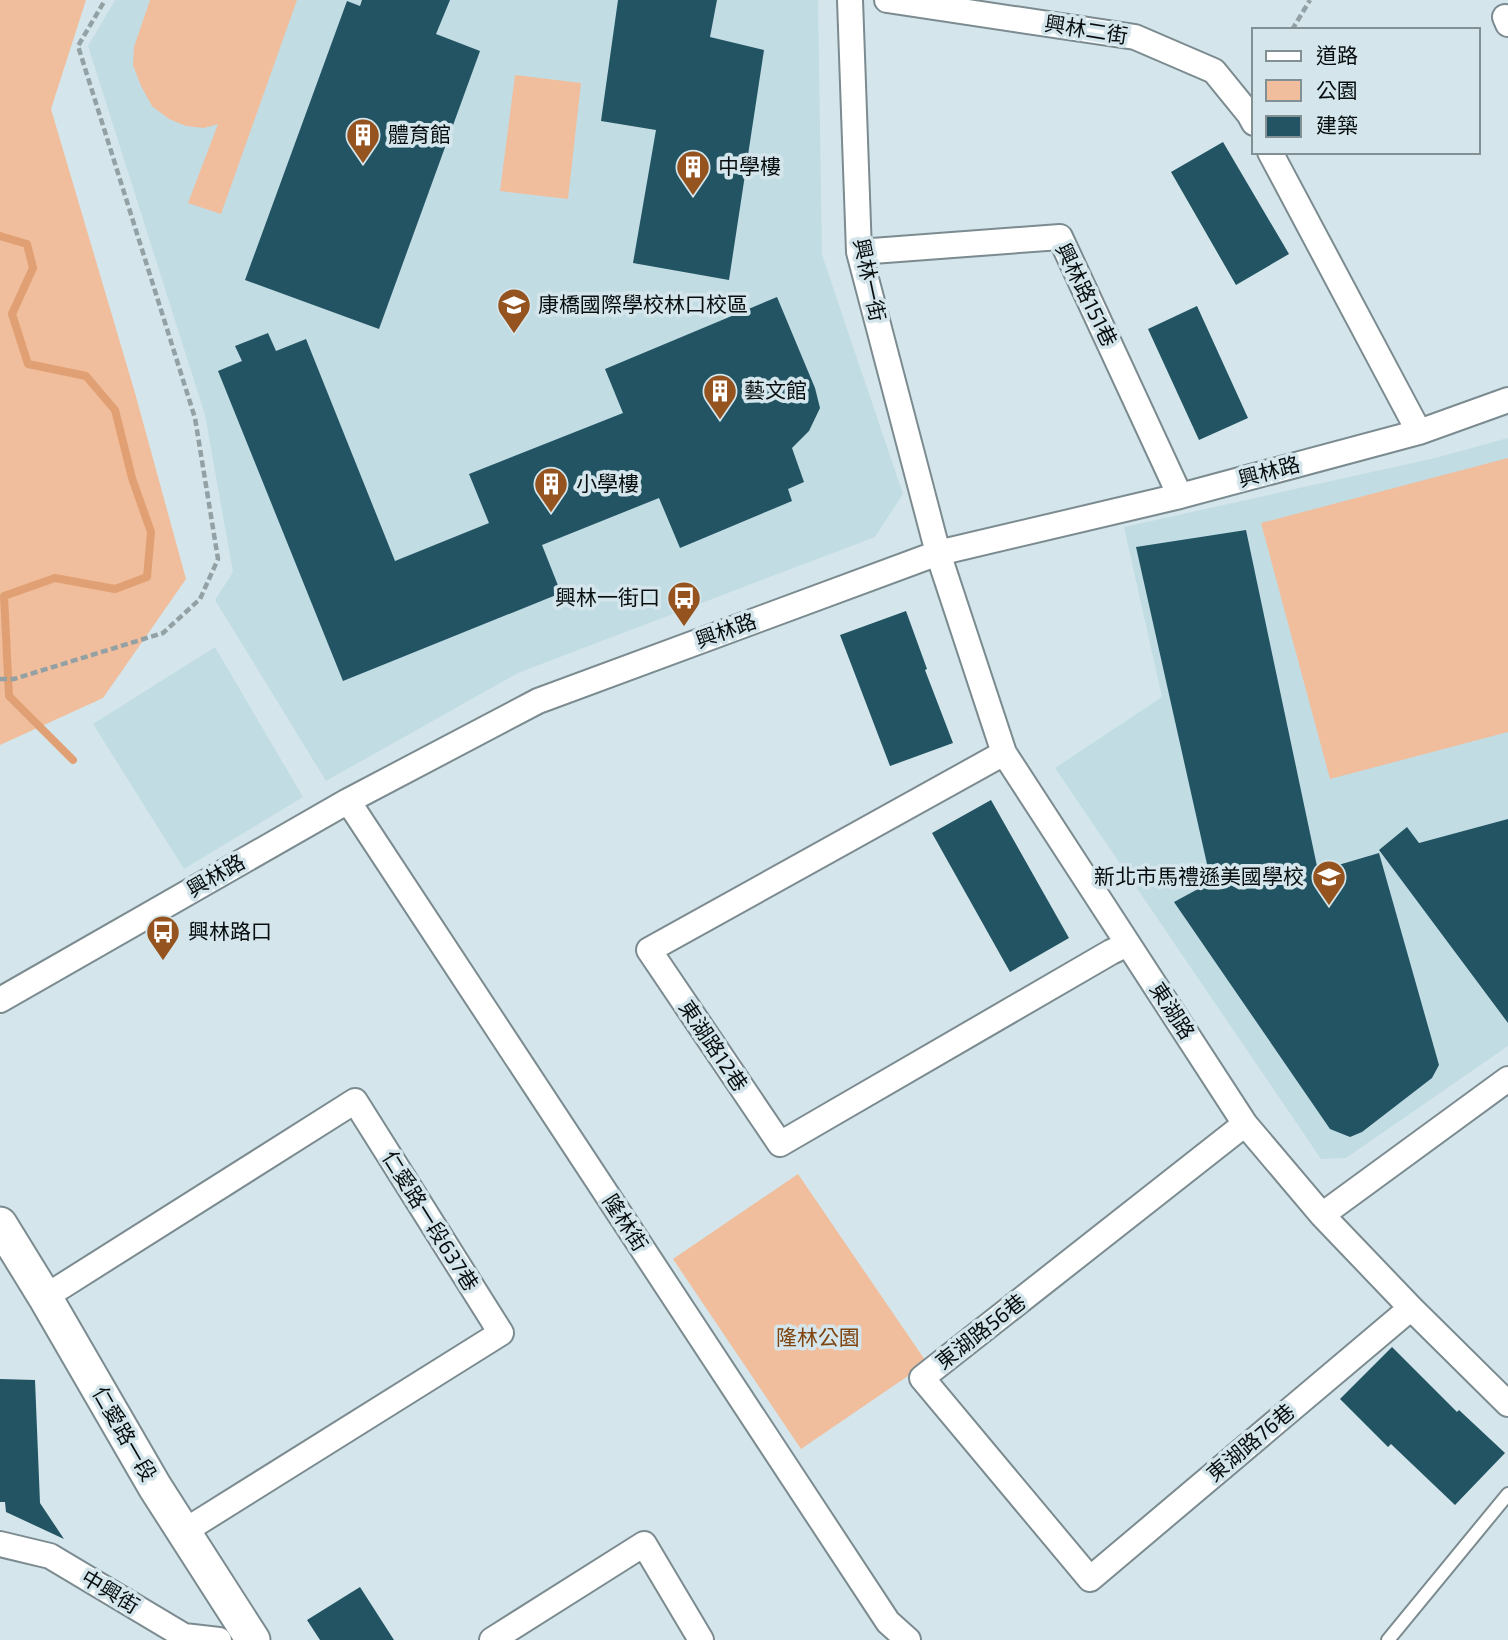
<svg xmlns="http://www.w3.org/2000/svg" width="1508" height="1640" font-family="'Exo 2','Noto Sans TC',sans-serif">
	<rect width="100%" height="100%" fill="#d4e6eb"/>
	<!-- built -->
	<path fill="#c2dce4" d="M 115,0 L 818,0 L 822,255 L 903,494 L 875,537 L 518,673 L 326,781 L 215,600 L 233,572 L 205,415 L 88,46 Z
		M 1508,438 L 1508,1046 L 1346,1158 L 1321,1159 L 1055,768 L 1162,697 L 1124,527 L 1435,458 Z
		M 215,647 L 303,797 L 184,869 L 93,724 Z"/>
	<!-- green -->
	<path fill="#f0be9c" d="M 0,0 L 86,0 L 51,109 L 135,393 L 186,579 L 103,698 L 0,745 Z
		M 150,0 L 297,0 L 221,214 L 188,203 L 218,124 L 204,128 L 186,126 L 169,119 L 152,106 L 141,86 L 133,65 L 134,47 Z
		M 515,75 L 581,83 L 568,199 L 500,191 Z
		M 1508,458 L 1508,732 L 1330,779 L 1261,523 Z
		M 798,1174 L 927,1363 L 801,1449 L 673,1259 Z"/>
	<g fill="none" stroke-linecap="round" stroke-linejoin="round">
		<!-- stream -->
		<path stroke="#e1a073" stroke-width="8" d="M 0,236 L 27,244 L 33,268 L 12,314 L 28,364 L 86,376 L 115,410 L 132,478 L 151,532 L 147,577 L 115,589 L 55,578 L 4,596 L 9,696 L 73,760"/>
	</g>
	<!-- building -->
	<path fill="#225463" d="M 362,0 L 450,0 L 436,34 L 480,51 L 379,329 L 245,280 L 347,1 L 360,6 Z
		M 618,0 L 717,0 L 710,37 L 764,50 L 729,280 L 633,263 L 656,130 L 601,121 Z
		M 1223,142 L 1289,254 L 1236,285 L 1171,172 Z
		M 777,297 L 815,388 L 820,408 L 809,431 L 792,448 L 804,482 L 788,489 L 792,501 L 680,548 L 659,498 L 542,545 L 561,593 L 343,681 L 218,371 L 242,361 L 235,346 L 268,333 L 276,351 L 306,339 L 395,561 L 489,523 L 469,474 L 623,413 L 605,369 Z
		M 1197,306 L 1248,418 L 1199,440 L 1148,329 Z
		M 1246,530 L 1318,871 L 1379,853 L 1439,1065 L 1432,1078 L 1362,1132 L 1350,1137 L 1330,1129 L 1174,902 L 1211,882 L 1136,547 Z
		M 906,611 L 927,669 L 925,670 L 953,743 L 890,766 L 840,635 Z
		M 991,800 L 1069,938 L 1010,972 L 932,833 Z
		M 1508,819 L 1508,1023 L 1379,850 L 1407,827 L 1419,843 Z
		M 1392,1347 L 1457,1412 L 1459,1410 L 1505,1453 L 1455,1505 L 1391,1444 L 1388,1447 L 1340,1399 Z
		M 0,1379 L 35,1380 L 40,1503 L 64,1539 L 6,1512 L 5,1502 L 0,1502 Z
		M 360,1587 L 394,1640 L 320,1640 L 307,1620 Z"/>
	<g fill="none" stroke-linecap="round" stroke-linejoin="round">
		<!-- service casing -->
		<g stroke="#7b8b90" stroke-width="16">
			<path id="service" d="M 1388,1640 L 1508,1494"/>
		</g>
		<!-- minor casing -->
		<g stroke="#7b8b90" stroke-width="28">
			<path id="minor" d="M 850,0 L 859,252 L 938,553 L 1004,753 L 1245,1124 L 1322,1215 L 1411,1308 L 1508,1404
				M 887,0 L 1135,37 L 1214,71 L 1249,114 L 1254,123
				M 1505,17 L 1508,24
				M 1270,152 L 1419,432
				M 859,252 L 1060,237 L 1180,496
				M 1004,753 L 649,950 L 780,1144 L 1111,952 L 1128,944
				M 348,801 L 888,1622 L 908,1640
				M 0,1000 L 348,801 L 538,701 L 938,553 L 1180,496 L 1419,432 L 1508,400
				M 1245,1124 L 922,1378 L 1090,1579 L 1411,1308
				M 1322,1215 L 1508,1079
				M 45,1297 L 355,1101 L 501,1333 L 183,1532
				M 0,1544 L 50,1556 L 184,1636 L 219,1640
				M 492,1640 L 644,1544 L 701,1640"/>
		</g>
		<!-- secondary casing -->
		<g stroke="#7b8b90" stroke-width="37">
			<path id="secondary" d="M 0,1224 L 45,1297 L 155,1487 L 253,1640"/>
		</g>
		<!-- path -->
		<path stroke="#93a1a5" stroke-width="4.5" stroke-dasharray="7 3.5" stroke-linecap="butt" d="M 1292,30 L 1310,0
			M 0,679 L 14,679 L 163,633 L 200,599 L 218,559 L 195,418 L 78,46 L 105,0"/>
		<!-- service -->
		<use href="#service" stroke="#fff" stroke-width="12"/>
		<!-- minor -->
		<use href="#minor" stroke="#fff" stroke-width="24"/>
		<!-- secondary -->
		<use href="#secondary" stroke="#fff" stroke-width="33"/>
	</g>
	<!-- icons -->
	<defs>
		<g id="building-pin" transform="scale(1.75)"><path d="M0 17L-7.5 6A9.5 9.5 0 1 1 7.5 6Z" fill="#95531f" stroke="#d4e6eb"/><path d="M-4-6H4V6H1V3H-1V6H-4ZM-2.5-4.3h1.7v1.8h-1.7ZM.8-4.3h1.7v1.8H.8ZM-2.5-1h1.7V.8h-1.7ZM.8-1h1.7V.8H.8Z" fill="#fff"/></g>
		<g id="school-pin" transform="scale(1.75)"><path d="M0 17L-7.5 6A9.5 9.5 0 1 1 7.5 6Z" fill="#95531f" stroke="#d4e6eb"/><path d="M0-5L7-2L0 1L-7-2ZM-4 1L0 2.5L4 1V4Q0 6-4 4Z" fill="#fff"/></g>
		<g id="bus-pin" transform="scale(1.75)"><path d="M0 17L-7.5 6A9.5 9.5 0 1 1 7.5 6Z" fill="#95531f" stroke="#d4e6eb"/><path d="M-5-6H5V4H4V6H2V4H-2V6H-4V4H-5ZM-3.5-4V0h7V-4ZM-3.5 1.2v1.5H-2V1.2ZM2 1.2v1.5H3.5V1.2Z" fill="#fff"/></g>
	</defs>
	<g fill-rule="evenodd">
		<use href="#building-pin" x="363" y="135"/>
		<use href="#building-pin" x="693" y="167"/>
		<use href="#school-pin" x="514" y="305"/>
		<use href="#building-pin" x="720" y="391"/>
		<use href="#building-pin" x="551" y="484"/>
		<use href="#bus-pin" x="684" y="598"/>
		<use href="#school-pin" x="1329" y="877"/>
		<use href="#bus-pin" x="163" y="932"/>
	</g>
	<g text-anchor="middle" stroke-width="7" stroke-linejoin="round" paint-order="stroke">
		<!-- street labels -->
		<g font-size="21" fill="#080e10" stroke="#d4e6eb">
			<text transform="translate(1086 30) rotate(9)" y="7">興林二街</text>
			<text transform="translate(869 280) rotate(78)" y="7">興林一街</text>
			<text transform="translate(1086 295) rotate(64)" y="7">興林路151巷</text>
			<text transform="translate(1269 472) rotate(-15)" y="7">興林路</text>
			<text transform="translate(726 631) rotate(-20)" y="7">興林路</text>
			<text transform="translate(216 876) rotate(-30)" y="7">興林路</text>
			<text transform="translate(1172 1011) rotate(57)" y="7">東湖路</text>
			<text transform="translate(713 1046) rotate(56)" y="7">東湖路12巷</text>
			<text transform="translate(430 1221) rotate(58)" y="7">仁愛路一段637巷</text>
			<text transform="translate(625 1223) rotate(57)" y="7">隆林街</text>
			<text transform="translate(981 1332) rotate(-38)" y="7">東湖路56巷</text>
			<text transform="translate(124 1434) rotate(60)" y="7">仁愛路一段</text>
			<text transform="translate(1251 1443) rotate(-40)" y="7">東湖路76巷</text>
			<text transform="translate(110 1592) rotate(31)" y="7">中興街</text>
		</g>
		<!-- poi labels -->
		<g font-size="21" fill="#080e10" stroke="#d4e6eb" text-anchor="start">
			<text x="388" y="142">體育館</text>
			<text x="718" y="174">中學樓</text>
			<text x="538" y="312">康橋國際學校林口校區</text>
			<text x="744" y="398">藝文館</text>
			<text x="576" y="491">小學樓</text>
			<text x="660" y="605" text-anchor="end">興林一街口</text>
			<text x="1304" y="884" text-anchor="end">新北市馬禮遜美國學校</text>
			<text x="188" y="939">興林路口</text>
		</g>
		<!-- park labels -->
		<g font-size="21" fill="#7f4410" stroke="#d4e6eb">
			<text x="818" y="1345">隆林公園</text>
		</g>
	</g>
	<!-- legend -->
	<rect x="1252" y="28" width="228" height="126" fill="#d4e6eb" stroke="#829093" stroke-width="2"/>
	<rect x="1266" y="51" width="35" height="10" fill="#ffffff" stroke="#829093" stroke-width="2"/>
	<text x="1316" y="63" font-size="21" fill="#080e10">道路</text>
	<rect x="1266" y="80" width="35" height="21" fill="#f0be9c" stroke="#829093" stroke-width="2"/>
	<text x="1316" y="98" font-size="21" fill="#080e10">公園</text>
	<rect x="1266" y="116" width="35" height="21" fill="#225463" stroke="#829093" stroke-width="2"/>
	<text x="1316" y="133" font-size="21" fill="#080e10">建築</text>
</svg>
